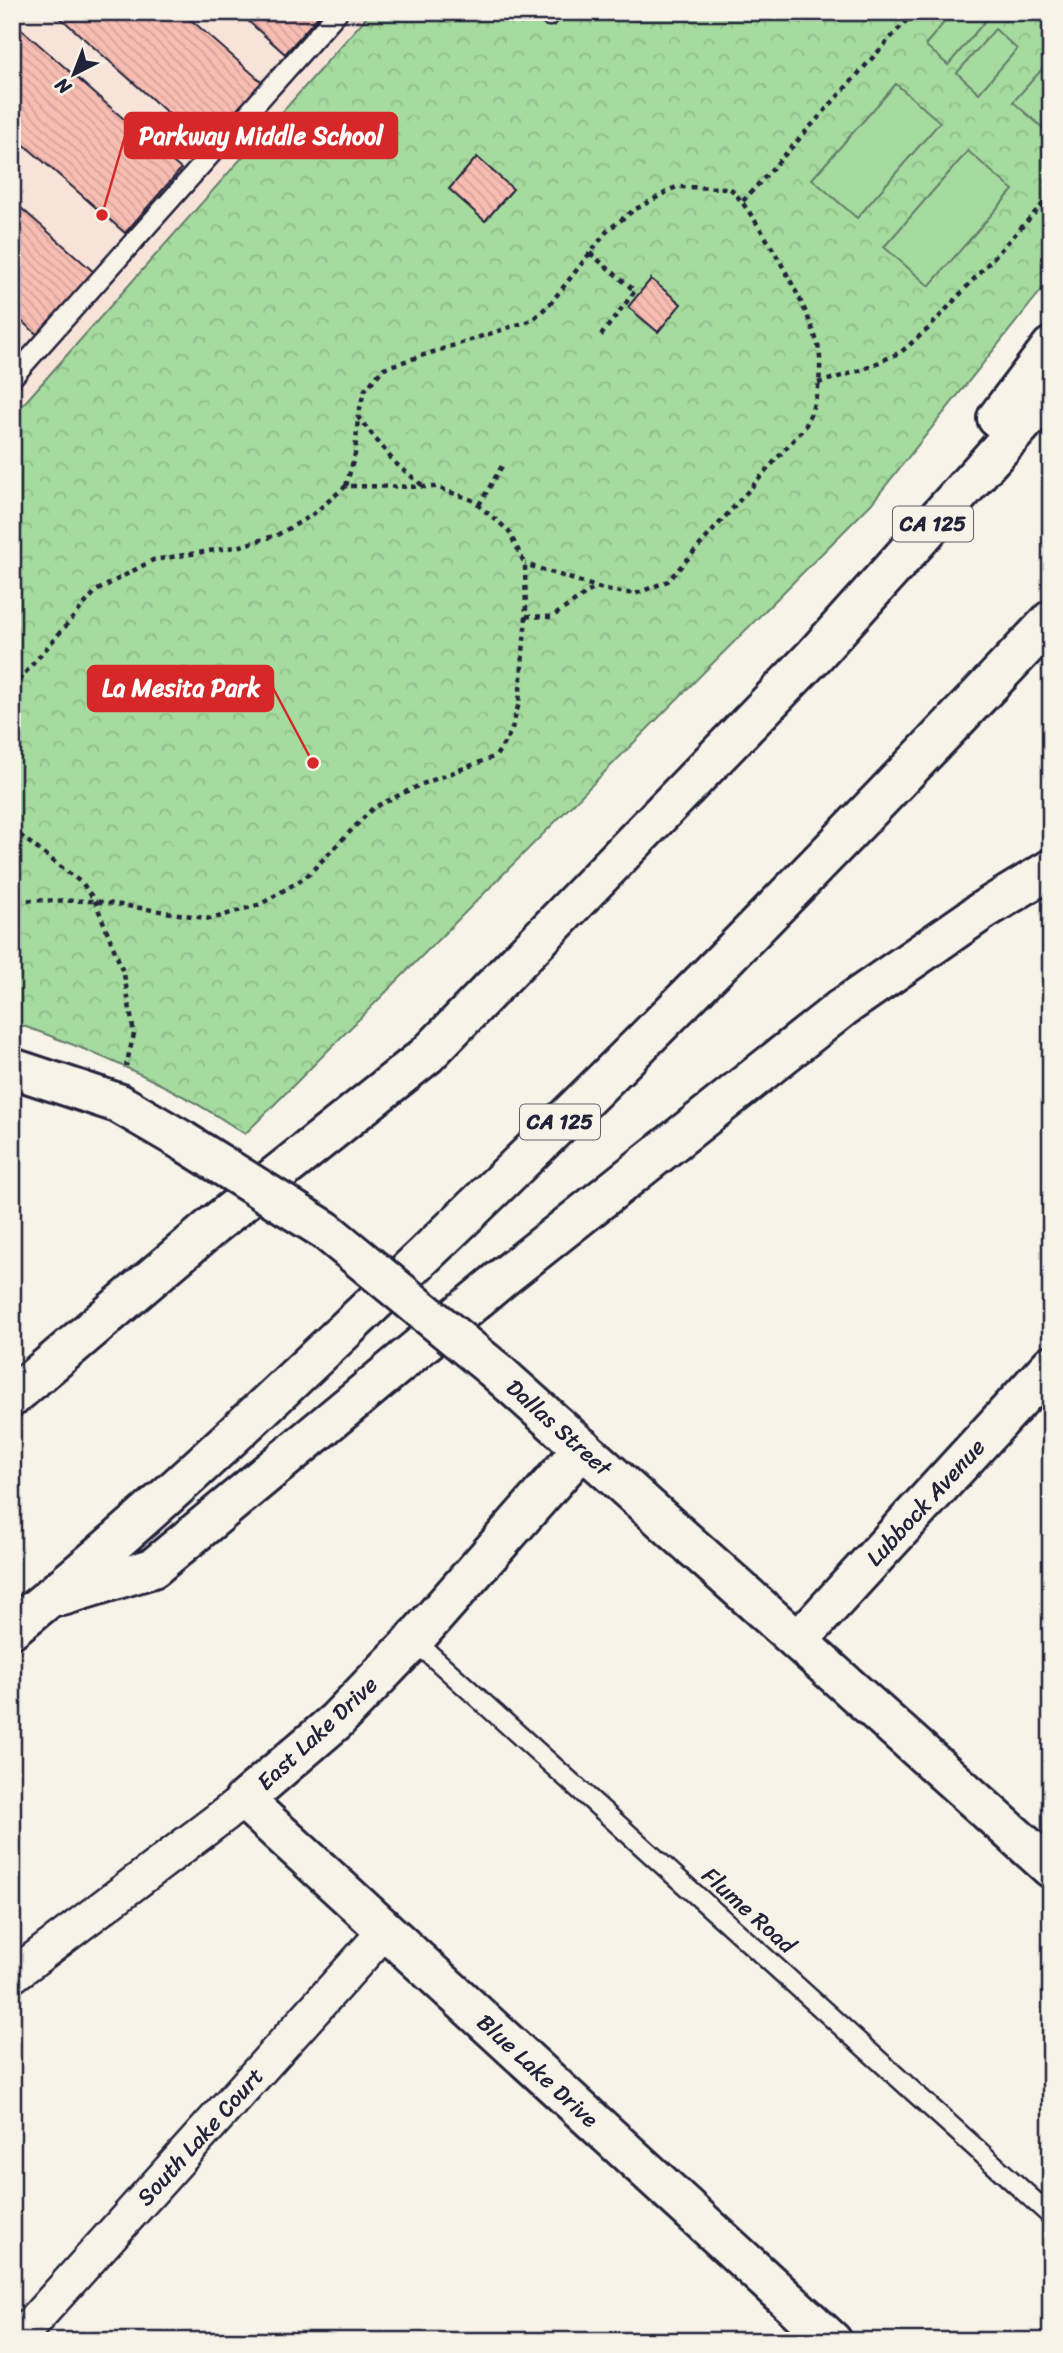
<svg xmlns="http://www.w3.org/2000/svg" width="1063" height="2353" font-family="Sriracha,sans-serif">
	<defs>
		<pattern id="forest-crowns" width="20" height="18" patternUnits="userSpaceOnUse" patternTransform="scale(1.75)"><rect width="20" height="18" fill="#a5db9e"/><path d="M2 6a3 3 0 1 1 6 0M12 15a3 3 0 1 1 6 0" fill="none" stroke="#8ebc89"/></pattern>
		<pattern id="building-back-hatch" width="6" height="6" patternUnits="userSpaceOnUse" patternTransform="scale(1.75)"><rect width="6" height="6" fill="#f8bdb2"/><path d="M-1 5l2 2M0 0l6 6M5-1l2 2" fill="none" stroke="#d4a29a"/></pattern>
	</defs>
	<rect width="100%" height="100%" fill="#f7f3e8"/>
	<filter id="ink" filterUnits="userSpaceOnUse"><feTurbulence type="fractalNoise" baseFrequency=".0143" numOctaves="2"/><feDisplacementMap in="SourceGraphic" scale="14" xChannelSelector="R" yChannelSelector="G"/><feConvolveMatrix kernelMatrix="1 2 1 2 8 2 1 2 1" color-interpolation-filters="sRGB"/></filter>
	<g filter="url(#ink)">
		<!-- built -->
		<path fill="#f7e3d8" d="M 12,12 L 371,12 L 12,417 Z"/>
		<!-- forest -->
		<path fill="url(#forest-crowns)" stroke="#647e6c" stroke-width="2" d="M 371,12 L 1051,12 L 1051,278 L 871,504 L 245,1134 C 175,1086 93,1050 12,1022 L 12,417 Z"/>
		<!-- pitch -->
		<path fill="#a5db9e" stroke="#647e6c" stroke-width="2" d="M 953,12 L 977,12 L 986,20 L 948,65 L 925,45 Z
			M 995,29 L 1017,49 L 979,93 L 957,73 Z
			M 1051,59 L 1051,135 L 1013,102 Z
			M 896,84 L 940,122 L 857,218 L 812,179 Z
			M 968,151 L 1013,190 L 929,286 L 884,247 Z"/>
		<!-- building -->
		<path fill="url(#building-back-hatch)" stroke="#22223b" stroke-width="2" d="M 54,12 L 182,12 L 262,82 L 205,146 Z
			M 238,12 L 322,12 L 285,54 Z
			M 12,21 L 181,169 L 125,233 L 12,134 Z
			M 477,157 L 513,189 L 485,221 L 449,189 Z
			M 12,200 L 95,273 L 39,336 L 12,313 Z
			M 651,279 L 681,304 L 658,332 L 628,307 Z"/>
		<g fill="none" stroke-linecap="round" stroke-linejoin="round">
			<!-- service casing -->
			<g stroke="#22223b" stroke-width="23">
				<path id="service" d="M 548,12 L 549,16
					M 12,378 L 338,12
					M 414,1640 L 1051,2216"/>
			</g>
			<!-- minor casing -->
			<g stroke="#22223b" stroke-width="38">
				<g id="minor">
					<path d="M 12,1976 L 244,1800"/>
					<path id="s1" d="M 16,2341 L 384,1932"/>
				</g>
			</g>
			<!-- tertiary casing -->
			<g stroke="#22223b" stroke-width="44">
				<g id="tertiary">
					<path d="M 12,1068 L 118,1103 L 183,1141"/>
					<path id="s2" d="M 495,1370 L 1051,1868"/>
					<path id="s3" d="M 583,1448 L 414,1640 L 336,1721 L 244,1800 L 832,2341"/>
					<path id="s4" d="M 799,1640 L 1051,1365"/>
				</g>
			</g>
			<!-- motorway casing -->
			<g stroke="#22223b" stroke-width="44">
				<path id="motorway" d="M 997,418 L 1051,347
					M 12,1397 L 215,1224 L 427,1055 L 814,656 L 1051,392
					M 62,1596 L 153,1568 L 506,1275 L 842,1008 L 985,909 L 1051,869
					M 12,1628 C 134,1531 246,1424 359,1317 C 598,1093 826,858 1051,620"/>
			</g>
			<!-- path -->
			<path stroke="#22223b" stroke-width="4.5" stroke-dasharray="5 5" stroke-linecap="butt" d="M 743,201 L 914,12
				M 590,253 L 635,291 L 599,338
				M 818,383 L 862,370 L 901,352 L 929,328 L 1051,195
				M 422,485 L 395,463 L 358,417 L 364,391 L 384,368 L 532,320 L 550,304 L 608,230 L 634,210 L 676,187 L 730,188 C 756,214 820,324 820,359 C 821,385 815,404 805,427 L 668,581 L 635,594 L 606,590 L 525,564
				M 346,486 L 355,454 L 358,417
				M 479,505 L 502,466
				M 526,616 L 552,617 L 596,587
				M 12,688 L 96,591 L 153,560 L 241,546 L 277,535 L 311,516 L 346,486 L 436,487 L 472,500 L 508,530 L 525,564 L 526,616 L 519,703 L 511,732 L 496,756 L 420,785 L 373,808 L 306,877 L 261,904 L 211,919 L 95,901 L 12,900
				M 12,829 L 83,884 L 95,901 L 124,974 L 134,1034 L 126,1066"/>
			<!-- service -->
			<use href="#service" stroke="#f7f3e8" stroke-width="18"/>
			<!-- minor -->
			<use href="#minor" stroke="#f7f3e8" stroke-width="33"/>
			<!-- tertiary -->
			<use href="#tertiary" stroke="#f7f3e8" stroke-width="38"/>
			<!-- motorway -->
			<use href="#motorway" stroke="#f7f3e8" stroke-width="38"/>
			<!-- tertiary-bridge casing -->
			<g stroke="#22223b" stroke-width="44" stroke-linecap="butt">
				<path id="tertiary-bridge" d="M 183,1141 L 325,1230 L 495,1370"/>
			</g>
			<!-- tertiary-bridge -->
			<use href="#tertiary-bridge" stroke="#f7f3e8" stroke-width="38"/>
		</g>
	</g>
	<g text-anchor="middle" stroke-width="5" stroke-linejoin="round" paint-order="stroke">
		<!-- shield labels -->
		<g fill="#f7f3e8" stroke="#62616f" stroke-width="2">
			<rect x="893" y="506.5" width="80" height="35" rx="5"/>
			<rect x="520" y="1104.5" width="80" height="35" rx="5"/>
		</g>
		<g font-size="21" font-weight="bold" fill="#22223b">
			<text x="933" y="531">CA 125</text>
			<text x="560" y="1129">CA 125</text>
		</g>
		<!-- street labels -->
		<g font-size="23" fill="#22223b" stroke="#f7f3e8">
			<text dy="8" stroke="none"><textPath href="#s2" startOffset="86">Dallas Street</textPath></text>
			<text dy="8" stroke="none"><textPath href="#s4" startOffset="187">Lubbock Avenue</textPath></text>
			<text transform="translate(317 1733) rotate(-43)" y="8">East Lake Drive</text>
			<text transform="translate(749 1910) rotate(42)" y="8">Flume Road</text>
			<text dy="8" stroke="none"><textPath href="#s3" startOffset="889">Blue Lake Drive</textPath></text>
			<text dy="8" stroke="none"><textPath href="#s1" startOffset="275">South Lake Court</textPath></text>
		</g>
	</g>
	<!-- callouts -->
	<path fill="none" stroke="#d62828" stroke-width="2.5" d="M102 215L125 136M313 763L273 688"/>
	<g fill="#d62828" stroke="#f7f3e8" stroke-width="2.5">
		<circle cx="102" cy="215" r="7"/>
		<circle cx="313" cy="763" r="7"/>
	</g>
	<g fill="#d62828" stroke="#d62828" stroke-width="2.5">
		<rect x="125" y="113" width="272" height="45" rx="7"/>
		<rect x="88" y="666" width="185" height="45" rx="7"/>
	</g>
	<g font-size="24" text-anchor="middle" font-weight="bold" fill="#fff">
		<text x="261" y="144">Parkway Middle School</text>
		<text x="181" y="696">La Mesita Park</text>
	</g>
	<!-- margin -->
	<rect width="1063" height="2353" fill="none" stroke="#f7f3e8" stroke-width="42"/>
	<rect x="21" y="21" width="1021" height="2311" fill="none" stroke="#22223b" stroke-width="2.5" filter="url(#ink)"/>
	<!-- north arrow -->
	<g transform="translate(74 74) rotate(222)" stroke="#f7f3e8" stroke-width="5" paint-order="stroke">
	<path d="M0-5L12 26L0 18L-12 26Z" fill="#22223b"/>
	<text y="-10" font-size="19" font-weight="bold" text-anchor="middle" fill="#22223b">N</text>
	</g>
</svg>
